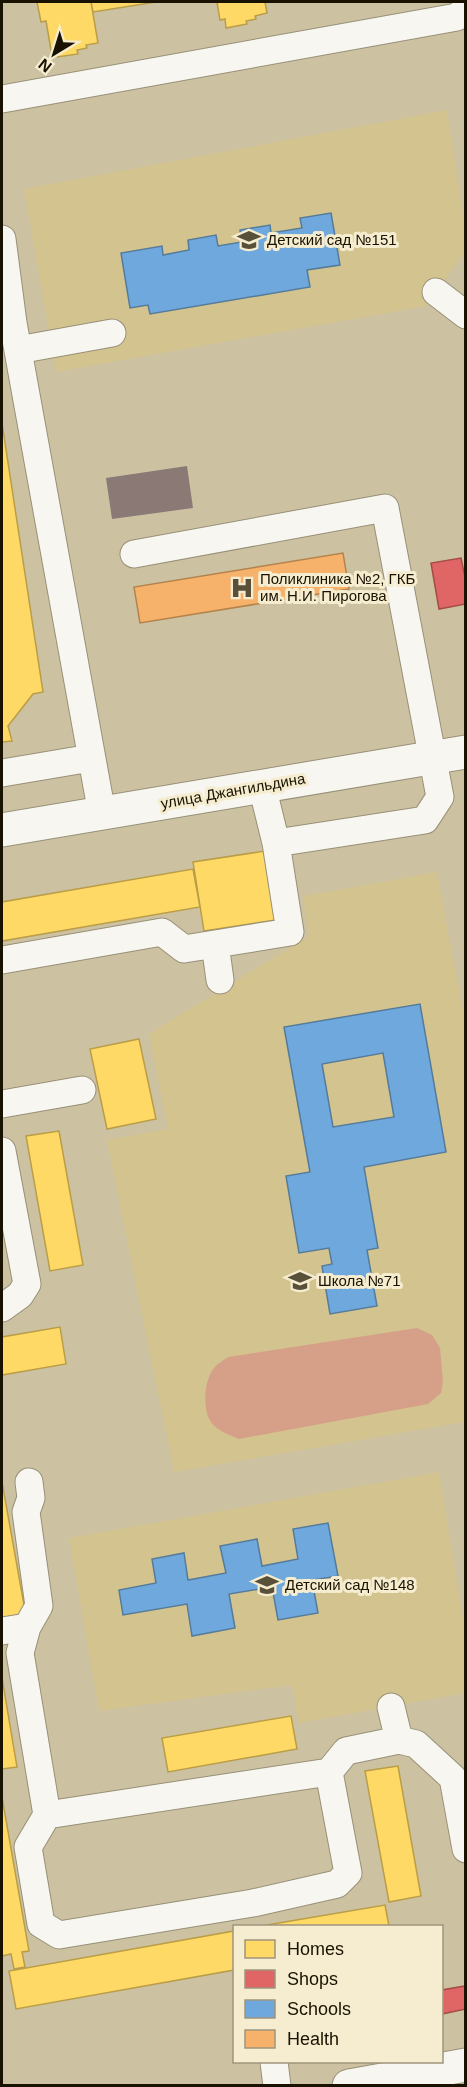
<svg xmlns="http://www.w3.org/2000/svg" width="467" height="2087" font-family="Helvetica,sans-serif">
	<rect width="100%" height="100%" fill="#ccc2a2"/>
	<!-- built -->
	<path fill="#d3c38f" d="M 447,110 L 465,229 L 465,251 L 426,306 L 56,372 L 24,189 Z
		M 437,872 L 465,1023 L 465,1422 L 174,1472 L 107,1140 L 168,1129 L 149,1034 L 309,936 L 303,896 Z
		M 439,1472 L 465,1631 L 465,1693 L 299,1723 L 292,1685 L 99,1711 L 69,1538 Z"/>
	<!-- green -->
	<path fill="#d6a088" d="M 417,1328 L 432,1335 L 440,1348 L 443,1382 L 441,1393 L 428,1404 L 239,1439 C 230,1435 217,1431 211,1422 C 202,1410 204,1380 214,1368 C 217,1364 224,1360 228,1357 Z"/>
	<!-- homes -->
	<path fill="#ffd966" stroke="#ba9d47" stroke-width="1.5" d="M 37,2 L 91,2 L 98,43 L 86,45 L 87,48 L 77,50 L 78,54 L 57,57 L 55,49 L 51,50 L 46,21 L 41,22 Z
		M 91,2 L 156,2 L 93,12 Z
		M 217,2 L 265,2 L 267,13 L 255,16 L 256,19 L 246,21 L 247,24 L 226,28 L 225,19 L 220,20 Z
		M 2,423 L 43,692 L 33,694 L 8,726 L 12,741 L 2,742 Z
		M 265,851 L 276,920 L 204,931 L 193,862 Z
		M 193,869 L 200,907 L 2,941 L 2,902 Z
		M 139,1039 L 156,1119 L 107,1129 L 90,1049 Z
		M 59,1131 L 83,1265 L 50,1271 L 26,1136 Z
		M 60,1327 L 66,1364 L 2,1375 L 2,1337 Z
		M 2,1482 L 26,1616 L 2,1620 Z
		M 2,1678 L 17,1767 L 2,1769 Z
		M 291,1716 L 297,1749 L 168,1772 L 162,1738 Z
		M 398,1766 L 421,1896 L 389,1902 L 365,1771 Z
		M 2,1797 L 29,1951 L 22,1952 L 25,1967 L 14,1969 L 11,1954 L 2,1956 Z
		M 385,1905 L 389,1926 L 261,1926 Z
		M 234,1931 L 234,1970 L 16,2009 L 9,1971 Z"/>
	<!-- shops -->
	<path fill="#e06666" stroke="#a44d47" stroke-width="1.5" d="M 461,558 L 466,582 L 466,604 L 439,609 L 431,563 Z
		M 465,1986 L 466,2009 L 442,2014 L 442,1990 Z"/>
	<!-- schools -->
	<path fill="#6fa8dc" stroke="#557b9a" stroke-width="1.5" fill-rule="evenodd" d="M 331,213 L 340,265 L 307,270 L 310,287 L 150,314 L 148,305 L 130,308 L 121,253 L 162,246 L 163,255 L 189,250 L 188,240 L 216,235 L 218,246 L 242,242 L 240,230 L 270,225 L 271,233 L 302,228 L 300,218 Z
		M 420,1004 L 446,1152 L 364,1167 L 378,1248 L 367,1250 L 377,1306 L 330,1314 L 322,1266 L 332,1264 L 329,1248 L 299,1253 L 286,1176 L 310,1172 L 284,1027 ZM 383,1053 L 394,1117 L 333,1127 L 322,1064 Z
		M 328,1523 L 338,1576 L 312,1580 L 318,1613 L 278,1620 L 272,1587 L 229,1594 L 235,1628 L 192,1636 L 187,1604 L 123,1615 L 119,1590 L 156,1583 L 152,1559 L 184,1553 L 188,1580 L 226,1573 L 220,1546 L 257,1539 L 262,1566 L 298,1559 L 293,1529 Z"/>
	<!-- health -->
	<path fill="#f6b26b" stroke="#b4824b" stroke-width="1.5" d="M 343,553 L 349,589 L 140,623 L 134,587 Z"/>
	<!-- building -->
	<path fill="#8b7976" d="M 187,466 L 193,508 L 112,519 L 106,478 Z"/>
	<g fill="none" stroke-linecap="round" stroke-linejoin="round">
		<!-- minor casing -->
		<g stroke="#989077" stroke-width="29">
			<path id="minor" d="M 2,99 L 457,17 L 466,9
				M 2,239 L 13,323 L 102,814
				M 436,292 L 466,315
				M 18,350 L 112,333
				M 134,554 L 385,508 L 440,797 L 425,820 L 276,843
				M 2,773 L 91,758
				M 215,944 L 220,980
				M 2,960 L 162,932 L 184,949 L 290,932 L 276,843 L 262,786
				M 2,1104 L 82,1090
				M 2,1151 L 27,1284 L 20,1295 L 2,1308
				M 27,1627 L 20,1653 L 47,1815 L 28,1847 L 41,1924 L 59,1935 L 253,1903 L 337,1884 L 348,1873 L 329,1772 L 47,1815
				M 2,1631 L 27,1627 L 39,1606 L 26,1512 L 31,1498 L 29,1482
				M 391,1707 L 399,1740
				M 329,1772 L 346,1751 L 399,1740 L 416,1744 L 453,1778 L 466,1849
				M 274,2062 L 277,2086"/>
		</g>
		<!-- major casing -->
		<g stroke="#989077" stroke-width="35">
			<path id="major" d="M 2,830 L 466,752
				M 349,2086 L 466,2065"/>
		</g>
		<!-- minor -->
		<use href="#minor" stroke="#f7f6f1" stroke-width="27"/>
		<!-- major -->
		<use href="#major" stroke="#f7f6f1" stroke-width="33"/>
	</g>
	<!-- icons -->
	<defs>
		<g id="school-bare" transform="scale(1.8)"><path d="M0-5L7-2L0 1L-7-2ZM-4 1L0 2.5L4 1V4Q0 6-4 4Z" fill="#585039" stroke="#f6edd0" stroke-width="2.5" paint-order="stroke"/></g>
		<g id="hospital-bare" transform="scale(1.8)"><path d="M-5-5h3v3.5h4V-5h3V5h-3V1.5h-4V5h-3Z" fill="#585039" stroke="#f6edd0" stroke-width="2.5" paint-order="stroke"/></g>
	</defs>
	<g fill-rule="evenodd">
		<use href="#school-bare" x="249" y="240"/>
		<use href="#hospital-bare" x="242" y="588"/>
		<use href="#school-bare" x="300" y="1281"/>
		<use href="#school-bare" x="267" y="1585"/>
	</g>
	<g text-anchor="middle" stroke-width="6" stroke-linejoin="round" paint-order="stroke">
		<!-- poi labels -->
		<g font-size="15" fill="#191200" stroke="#f6edd0" text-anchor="start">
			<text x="267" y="245">Детский сад №151</text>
			<text x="260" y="584">Поликлиника №2, ГКБ<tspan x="260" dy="17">им. Н.И. Пирогова</tspan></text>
			<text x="318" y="1286">Школа №71</text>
			<text x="285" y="1590">Детский сад №148</text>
		</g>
		<!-- street labels -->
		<g font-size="15" fill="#191200" stroke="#f6edd0">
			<text transform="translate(233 791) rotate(-10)" y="5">улица Джангильдина</text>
		</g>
	</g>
	<!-- border -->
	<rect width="467" height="2087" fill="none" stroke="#191200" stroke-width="6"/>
	<!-- legend -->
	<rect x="233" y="1925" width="210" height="138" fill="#f6edd0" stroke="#9e957d" stroke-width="1.5"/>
	<rect x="245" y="1940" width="30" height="18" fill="#ffd966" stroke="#9e957d" stroke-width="1.5"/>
	<text x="287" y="1955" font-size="18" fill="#191200">Homes</text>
	<rect x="245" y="1970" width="30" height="18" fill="#e06666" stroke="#9e957d" stroke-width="1.5"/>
	<text x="287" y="1985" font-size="18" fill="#191200">Shops</text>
	<rect x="245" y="2000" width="30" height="18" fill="#6fa8dc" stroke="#9e957d" stroke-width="1.5"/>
	<text x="287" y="2015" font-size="18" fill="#191200">Schools</text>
	<rect x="245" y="2030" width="30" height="18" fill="#f6b26b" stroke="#9e957d" stroke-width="1.5"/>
	<text x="287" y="2045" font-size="18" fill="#191200">Health</text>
	<!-- north arrow -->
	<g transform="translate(54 54) rotate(218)" stroke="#f6edd0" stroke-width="4.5" paint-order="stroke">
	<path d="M0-4.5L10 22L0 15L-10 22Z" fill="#191200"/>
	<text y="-9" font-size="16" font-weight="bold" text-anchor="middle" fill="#191200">N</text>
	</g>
</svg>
